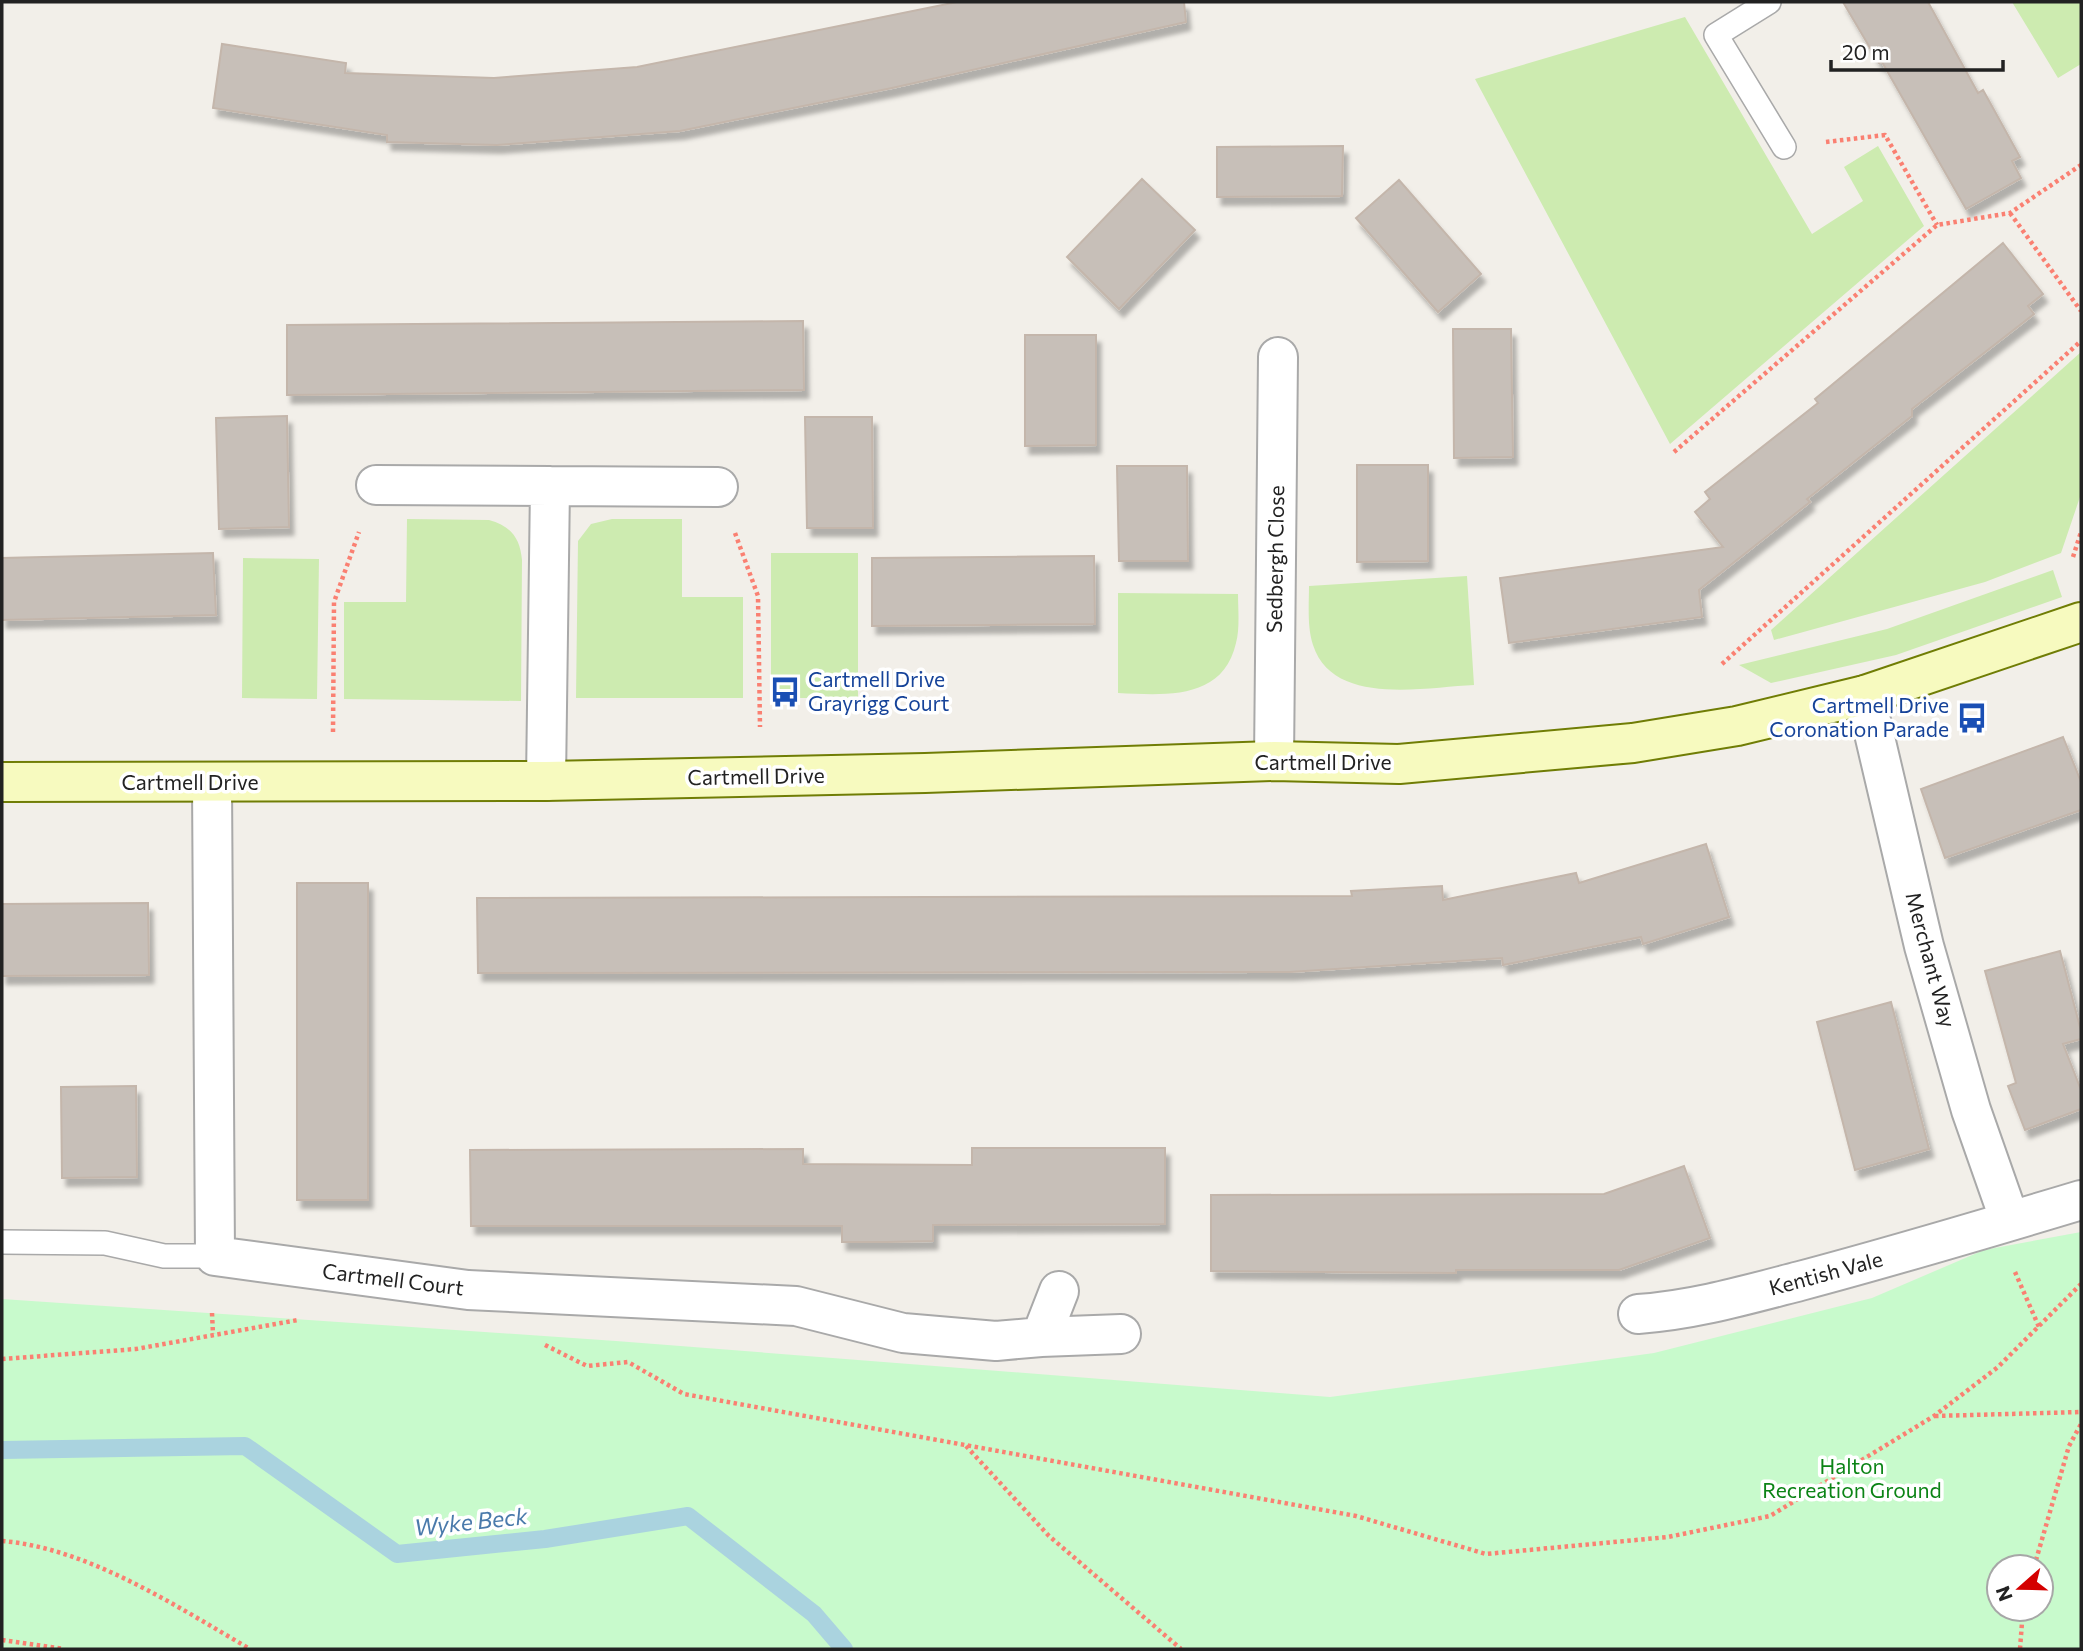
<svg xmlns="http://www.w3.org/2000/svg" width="2083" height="1651" font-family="Commissioner,sans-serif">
	<defs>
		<filter id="shadow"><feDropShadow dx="4.5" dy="8" stdDeviation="2" flood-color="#0004"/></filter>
	</defs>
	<rect width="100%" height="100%" fill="#f2efe9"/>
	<!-- grass -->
	<path fill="#cdebb0" d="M 2012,2 L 2081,2 L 2081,64 L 2058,78 Z
		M 1685,17 L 1812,234 L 1863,201 L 1844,167 L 1878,146 L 1924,226 L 1670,444 L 1475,79 Z
		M 2081,352 L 2081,494 L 2061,553 L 1985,582 L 1774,640 L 1771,630 Z
		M 407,519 L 489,520 C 511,526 520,538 522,560 L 521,701 L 344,699 L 344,602 L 406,602 Z
		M 612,519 L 682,519 L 682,597 L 743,597 L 743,698 L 576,698 L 578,541 L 591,524 Z
		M 771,553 L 858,553 L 858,698 L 771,698 Z
		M 243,558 L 319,559 L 317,699 L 242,698 Z
		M 2053,570 L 2062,597 L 1896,655 L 1771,683 L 1739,665 L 1887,629 Z
		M 1467,576 L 1474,685 C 1425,687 1333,707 1313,645 C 1307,627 1309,605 1309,586 Z
		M 1118,593 L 1238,594 C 1238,609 1240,628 1236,643 C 1223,701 1164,695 1118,693 Z"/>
	<!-- park -->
	<path fill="#c8facc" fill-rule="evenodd" d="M 2081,1232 L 2081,1649 L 2,1649 L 2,1299 L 616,1341 L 1330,1397 L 1654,1353 L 1872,1298 L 1984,1250 ZM 1999,1567 L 2041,1567 L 2041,1609 L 1999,1609 Z"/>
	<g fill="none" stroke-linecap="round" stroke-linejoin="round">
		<!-- stream -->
		<path stroke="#aad3df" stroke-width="18" d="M 2,1450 L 245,1446 L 397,1554 L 545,1539 L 688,1516 L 814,1614 L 844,1649"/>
	</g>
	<!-- building -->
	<path fill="#c7bfb8" stroke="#c4b6ab" stroke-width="2" filter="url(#shadow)" d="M 957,2 L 1184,2 L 1186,22 L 892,88 L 680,131 L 497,145 L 387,142 L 387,135 L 213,108 L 222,44 L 346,63 L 345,73 L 494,78 L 637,67 Z
		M 1843,2 L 1928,2 L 1978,93 L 1983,90 L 2020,157 L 2012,161 L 2021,178 L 1966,209 L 1882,62 L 1879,63 Z
		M 1343,146 L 1342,196 L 1217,197 L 1217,147 Z
		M 1142,179 L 1195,230 L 1119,309 L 1067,257 Z
		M 1399,180 L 1481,274 L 1438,312 L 1356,218 Z
		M 2003,243 L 2043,294 L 2028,306 L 2034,314 L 1912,409 L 1912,416 L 1807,499 L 1810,502 L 1699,590 L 1702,617 L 1509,643 L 1500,578 L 1723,547 L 1695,512 L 1710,499 L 1705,492 L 1818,403 L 1815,399 Z
		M 803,321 L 804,390 L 287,395 L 287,325 Z
		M 1453,329 L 1511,329 L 1513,457 L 1454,458 Z
		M 1025,335 L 1096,335 L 1096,445 L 1025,446 Z
		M 287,416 L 289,527 L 219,529 L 216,418 Z
		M 805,417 L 872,417 L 873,528 L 807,528 Z
		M 1357,465 L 1428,465 L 1428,561 L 1357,562 Z
		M 1117,466 L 1187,466 L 1188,561 L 1119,561 Z
		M 213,553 L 216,615 L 2,620 L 2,558 Z
		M 1094,556 L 1095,624 L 872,626 L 872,558 Z
		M 2063,737 L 2081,782 L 2081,810 L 1945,858 L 1921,789 Z
		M 1706,844 L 1729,917 L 1643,944 L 1641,937 L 1503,965 L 1502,958 L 1290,972 L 478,973 L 477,898 L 1352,896 L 1351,891 L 1442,886 L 1443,900 L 1576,873 L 1579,883 Z
		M 297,883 L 368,883 L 368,1200 L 297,1200 Z
		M 148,903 L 149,975 L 2,976 L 2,904 Z
		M 2060,951 L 2081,1031 L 2081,1039 L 2063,1044 L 2081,1090 L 2081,1109 L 2025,1130 L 2008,1086 L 2016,1083 L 1985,971 Z
		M 1891,1002 L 1929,1149 L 1855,1170 L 1817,1022 Z
		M 136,1086 L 137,1177 L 62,1178 L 61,1087 Z
		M 972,1148 L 1165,1148 L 1165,1224 L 933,1225 L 933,1241 L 887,1242 L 842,1242 L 842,1226 L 471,1226 L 470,1150 L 803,1149 L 803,1164 L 972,1165 Z
		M 1684,1166 L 1710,1238 L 1619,1270 L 1456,1270 L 1456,1273 L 1211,1271 L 1211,1195 L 1604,1194 Z"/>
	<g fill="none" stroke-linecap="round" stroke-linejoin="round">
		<!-- lane casing -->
		<g stroke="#a9a9a9" stroke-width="26">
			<path id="lane" d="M 1769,2 L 1716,35 L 1784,147
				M 2,1242 L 105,1243 L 164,1256 L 215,1256"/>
		</g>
		<!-- street casing -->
		<g stroke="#a9a9a9" stroke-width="42">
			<path id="street" d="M 376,485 L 718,487
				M 1865,695 L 1924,946 L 1971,1110 L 2010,1221
				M 1274,761 L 1278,357
				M 546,781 L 550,486
				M 212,783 L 215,1256 L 468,1290 L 796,1306 L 903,1333 L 996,1341 L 1041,1337
				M 1059,1291 L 1041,1337 L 1121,1334
				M 1638,1314 C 1694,1310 1746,1295 1800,1281 C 1894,1256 1988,1228 2081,1200"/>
		</g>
		<!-- secondary casing -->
		<g stroke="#707d05" stroke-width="42">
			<path id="secondary" d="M 2,782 L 546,781 L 925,773 L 1274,761 L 1399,764 L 1633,743 L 1737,726 L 1865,695 L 2081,622"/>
		</g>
		<!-- path -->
		<path stroke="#fa8072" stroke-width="4.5" stroke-dasharray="3.5 3.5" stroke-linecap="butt" d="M 1826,142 L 1885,135 L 1937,225
			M 2010,213 L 2081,311
			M 1674,452 L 1937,225 L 2010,213 L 2081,165
			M 735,533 L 758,596 L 760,727
			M 2073,557 L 2081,532
			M 1722,664 L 2081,341
			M 333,732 L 334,602 L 359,532
			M 2015,1272 L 2039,1327
			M 212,1313 L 213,1334
			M 545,1345 L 587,1366 L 628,1362 L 684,1394 L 1356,1516 L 1486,1554 L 1668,1537 L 1770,1516 L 1934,1416 L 1998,1367 L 2081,1284
			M 2,1359 L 136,1349 L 298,1320
			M 1935,1416 L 2081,1412
			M 966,1446 L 1049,1536 L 1181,1649
			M 2,1541 C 88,1548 176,1606 250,1649
			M 2034,1567 L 2069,1446 L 2081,1424
			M 2,1640 L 64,1649
			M 2020,1649 L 2023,1609"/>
		<!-- lane -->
		<use href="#lane" stroke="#fff" stroke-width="23"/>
		<!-- street -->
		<use href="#street" stroke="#fff" stroke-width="38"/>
		<!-- secondary -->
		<use href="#secondary" stroke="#f7fabf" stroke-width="38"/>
	</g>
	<!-- icons -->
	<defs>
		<g id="bus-bare" transform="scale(2.415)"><path d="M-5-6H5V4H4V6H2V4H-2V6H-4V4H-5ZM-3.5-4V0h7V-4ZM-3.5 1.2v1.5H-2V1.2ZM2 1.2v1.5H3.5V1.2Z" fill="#1a4fb4" stroke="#fff" stroke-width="2.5" paint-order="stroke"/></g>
	</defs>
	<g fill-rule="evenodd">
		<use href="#bus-bare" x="785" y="692"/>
		<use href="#bus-bare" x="1972" y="718"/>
	</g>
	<g text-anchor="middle" stroke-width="7" stroke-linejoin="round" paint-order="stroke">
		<!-- street labels -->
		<g font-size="21" fill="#222" stroke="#fff">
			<text transform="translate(1276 559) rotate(-89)" y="7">Sedbergh Close</text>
			<text x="1323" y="770">Cartmell Drive</text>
			<text transform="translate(756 777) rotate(-1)" y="7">Cartmell Drive</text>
			<text x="190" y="790">Cartmell Drive</text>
			<text transform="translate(1930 960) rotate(75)" y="7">Merchant Way</text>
			<text transform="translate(1826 1274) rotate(-15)" y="7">Kentish Vale</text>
			<text transform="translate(393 1280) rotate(7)" y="7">Cartmell Court</text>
		</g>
		<!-- transit labels -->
		<g font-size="21" fill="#164399" stroke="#fff" text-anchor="start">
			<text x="808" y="687">Cartmell Drive<tspan x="808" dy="24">Grayrigg Court</tspan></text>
			<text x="1949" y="713" text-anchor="end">Cartmell Drive<tspan x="1949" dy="24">Coronation Parade</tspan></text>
		</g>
		<!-- park labels -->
		<g font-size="21" fill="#0c8416" stroke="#fff">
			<text x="1852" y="1474">Halton<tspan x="1852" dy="24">Recreation Ground</tspan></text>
		</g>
		<!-- water labels -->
		<g font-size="23" font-style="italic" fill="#4a7aab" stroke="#fff">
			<text transform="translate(471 1522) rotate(-6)" y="8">Wyke Beck</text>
		</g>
	</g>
	<!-- border -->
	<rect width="2083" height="1651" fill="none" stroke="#222222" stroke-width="7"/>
	<!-- north arrow -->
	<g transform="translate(2020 1588) rotate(250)"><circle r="33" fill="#ffffff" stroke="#a7a7a7" stroke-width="2"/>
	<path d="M0-5L12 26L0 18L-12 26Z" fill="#d40000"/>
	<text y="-10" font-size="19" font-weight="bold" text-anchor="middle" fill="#222222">N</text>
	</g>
	<!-- scale -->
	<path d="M1831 60v10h172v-10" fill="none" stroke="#222222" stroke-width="3.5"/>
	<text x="1842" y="60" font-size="21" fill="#222222" stroke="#ffffff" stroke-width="5" paint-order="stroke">20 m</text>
</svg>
